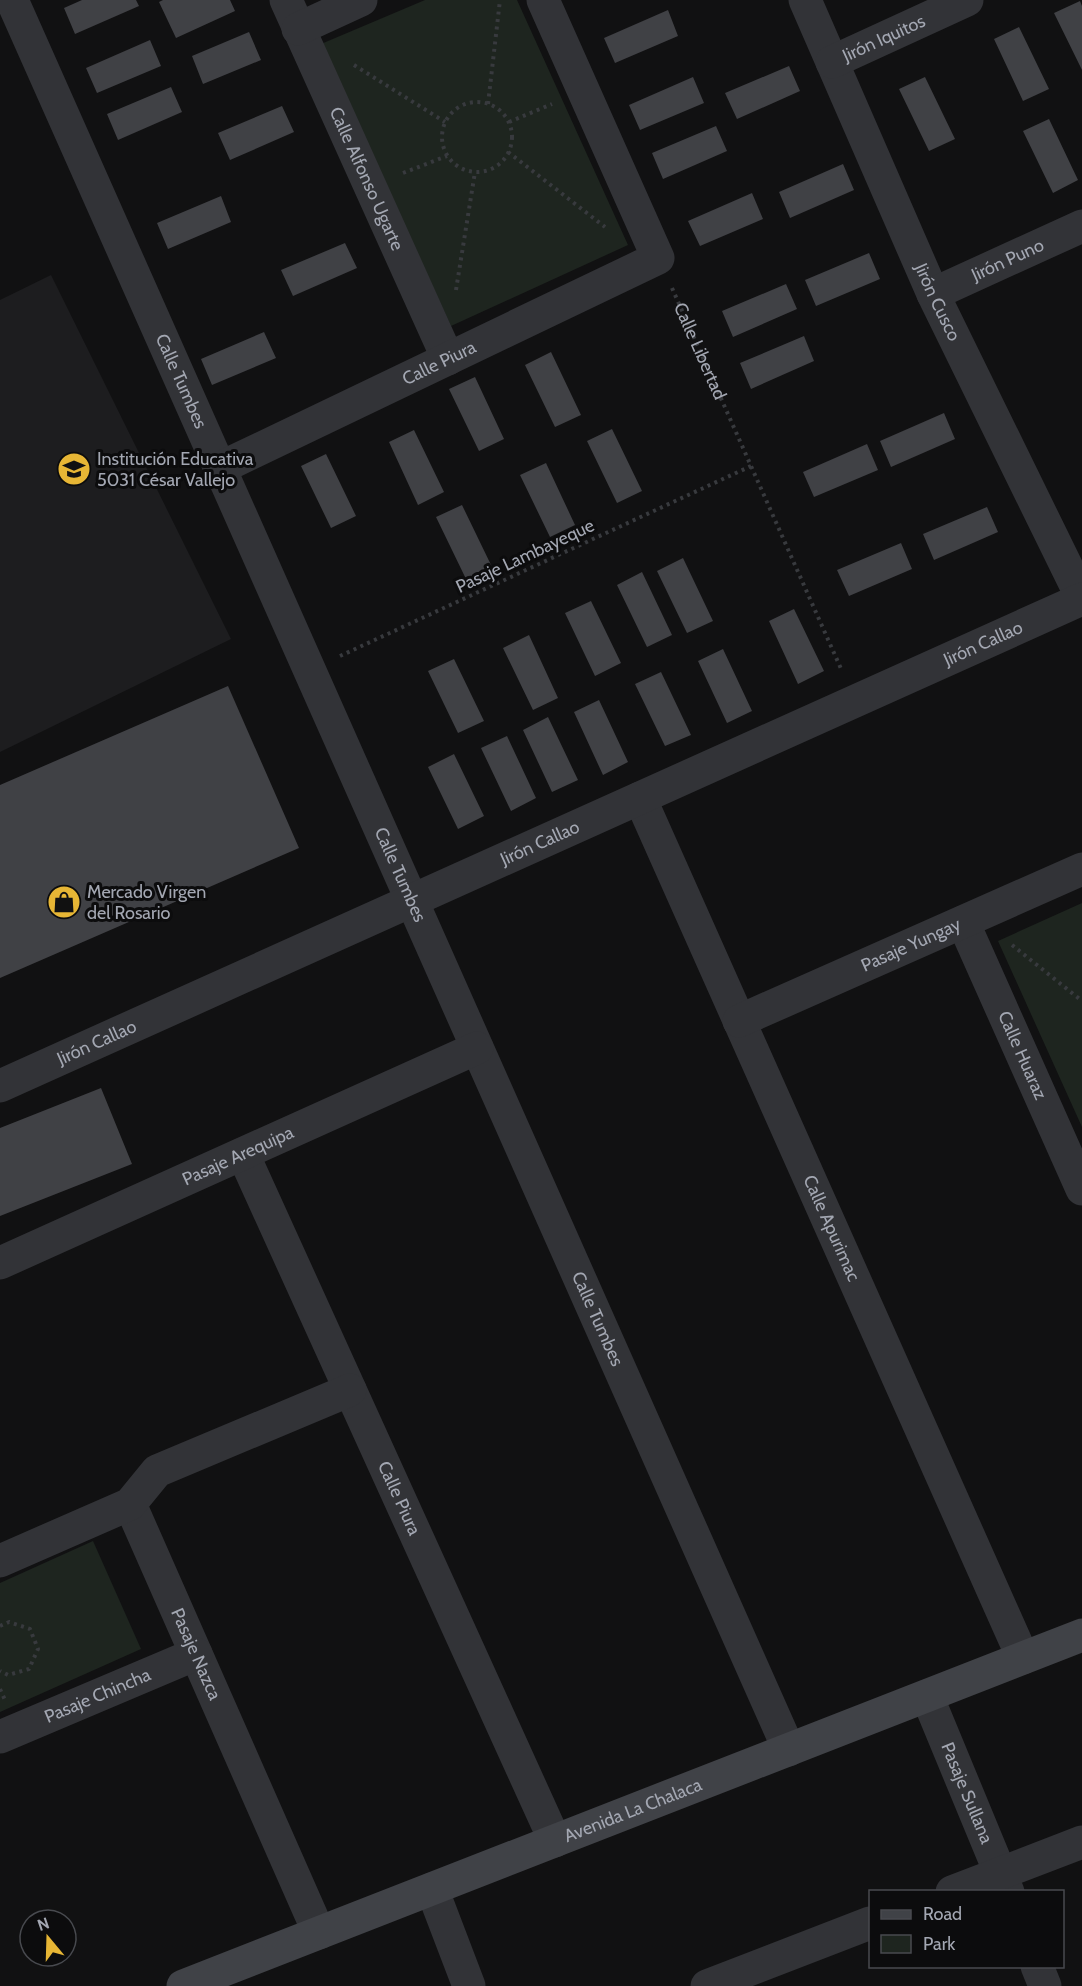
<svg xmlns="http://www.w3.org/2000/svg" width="1082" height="1986" font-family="Cabin,sans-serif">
	<rect width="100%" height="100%" fill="#111112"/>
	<!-- built -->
	<path fill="#1d1d1f" d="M 51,275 L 231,639 L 0,752 L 0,300 Z"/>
	<!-- green -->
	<path fill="#1e251f" d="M 425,0 L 517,0 L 628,245 L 451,326 L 321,44 Z
		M 1082,903 L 1082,1127 L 998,941 Z
		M 93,1541 L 141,1649 L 0,1712 L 0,1583 Z"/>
	<!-- building -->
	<path fill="#404145" d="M 82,0 L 136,0 L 139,6 L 75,34 L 64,8 Z
		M 163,0 L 230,0 L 235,11 L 176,38 L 159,2 Z
		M 1080,1 L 1082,6 L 1082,70 L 1054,13 Z
		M 668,10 L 678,36 L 615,63 L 604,38 Z
		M 1019,27 L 1049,89 L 1023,101 L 994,39 Z
		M 249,32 L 261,60 L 203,84 L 192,56 Z
		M 150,40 L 161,66 L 97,93 L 86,68 Z
		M 789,66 L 800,91 L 737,119 L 725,93 Z
		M 693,77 L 704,103 L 640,130 L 629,105 Z
		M 925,77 L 955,139 L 929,151 L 899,89 Z
		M 171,87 L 182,112 L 118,140 L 107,114 Z
		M 282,106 L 294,132 L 230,160 L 218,133 Z
		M 1049,119 L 1078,180 L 1053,193 L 1023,131 Z
		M 716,126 L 727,151 L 663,179 L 652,153 Z
		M 843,164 L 854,190 L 790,218 L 779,192 Z
		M 752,193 L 763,219 L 700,246 L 688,221 Z
		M 221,196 L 231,222 L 168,249 L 157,223 Z
		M 345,243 L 357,268 L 293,296 L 281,270 Z
		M 869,253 L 880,279 L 816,306 L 805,280 Z
		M 786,284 L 797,309 L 733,337 L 722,311 Z
		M 264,332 L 276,358 L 212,385 L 201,359 Z
		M 804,336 L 814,361 L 751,389 L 740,363 Z
		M 551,352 L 581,415 L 555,427 L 525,365 Z
		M 475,377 L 504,439 L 479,451 L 449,389 Z
		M 944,413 L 955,439 L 891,467 L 880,441 Z
		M 612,429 L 642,491 L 617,503 L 587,441 Z
		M 414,430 L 444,492 L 418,505 L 389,442 Z
		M 867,444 L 878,470 L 814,497 L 803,472 Z
		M 326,454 L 356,516 L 331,528 L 301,466 Z
		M 546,463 L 575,525 L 550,537 L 520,475 Z
		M 462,505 L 492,567 L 466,579 L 436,517 Z
		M 987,507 L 998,532 L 934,560 L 923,534 Z
		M 901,543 L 912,569 L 849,596 L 837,570 Z
		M 683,558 L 713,621 L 687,633 L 657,571 Z
		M 642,572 L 672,635 L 647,647 L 617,585 Z
		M 591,601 L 621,663 L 595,676 L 565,613 Z
		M 794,609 L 824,671 L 798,684 L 769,621 Z
		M 529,635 L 558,698 L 533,710 L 503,648 Z
		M 723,649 L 752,711 L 727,723 L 698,661 Z
		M 454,659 L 484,721 L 458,733 L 428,671 Z
		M 661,672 L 691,735 L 665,746 L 635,684 Z
		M 228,686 L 299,848 L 0,978 L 0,785 Z
		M 599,700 L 628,762 L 603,775 L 574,712 Z
		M 548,717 L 578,780 L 552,792 L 523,730 Z
		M 507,736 L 536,798 L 511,811 L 481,748 Z
		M 454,754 L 484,816 L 458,829 L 428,767 Z
		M 101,1088 L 132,1164 L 0,1216 L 0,1128 Z"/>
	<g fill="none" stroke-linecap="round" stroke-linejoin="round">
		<!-- path -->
		<g stroke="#383a3e" stroke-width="4" stroke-dasharray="3 4.5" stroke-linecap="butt">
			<path d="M 354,65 L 445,122"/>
			<circle cx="477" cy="137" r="35"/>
			<path d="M 488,104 L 500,0"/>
			<path d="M 509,122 L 552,104"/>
			<path d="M 508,152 L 605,227"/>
			<path d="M 403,173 L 447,156"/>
			<path id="s1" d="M 672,288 L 842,671"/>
			<path d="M 456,290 L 475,172"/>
			<path d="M 340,656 L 751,466"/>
			<path d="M 1012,945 L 1082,1001"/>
			<path d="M 0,1626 L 9,1622 L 30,1629 L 38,1649 L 29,1669 L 8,1675 L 0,1671"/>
			<path d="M 0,1689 L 5,1700"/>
		</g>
		<!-- street -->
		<g stroke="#323337" stroke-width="33">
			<path id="s2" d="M 12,0 L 789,1750"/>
			<path id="s3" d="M 286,0 L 448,359"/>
			<path id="s4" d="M 805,0 L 933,294 L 1082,598"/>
			<path d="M 298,29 L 361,0"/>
			<path id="s5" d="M 832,62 L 967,0"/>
			<path id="s6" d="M 933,294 L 1082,226"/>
			<path id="s7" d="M 220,468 L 658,258 L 543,0"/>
			<path id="s8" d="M 640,798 L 1023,1658"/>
			<path id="s9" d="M 963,922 L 1082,1189"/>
			<path id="s10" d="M 739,1021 L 1082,869"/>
			<path id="s11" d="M 0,1086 L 1082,599"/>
			<path id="s12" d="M 243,1154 L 555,1841"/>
			<path id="s13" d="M 0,1263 L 477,1048"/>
			<path id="s14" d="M 130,1504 L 319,1933"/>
			<path d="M 0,1561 L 130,1504 L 157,1471 L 350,1390"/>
			<path id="s15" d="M 927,1696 L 1008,1892"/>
			<path id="s16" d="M 0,1737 L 196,1654"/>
			<path d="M 432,1889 L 469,1986"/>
			<path d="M 952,1892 L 1082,1842"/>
			<path d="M 1037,1966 L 1045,1986"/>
			<path d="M 707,1986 L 870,1923"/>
		</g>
		<!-- secondary -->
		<path stroke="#404247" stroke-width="33" id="s17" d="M 183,1986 L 1082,1635"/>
	</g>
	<!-- icons -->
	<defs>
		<g id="school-disc" transform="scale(1.725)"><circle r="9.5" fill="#e7b635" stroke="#0c0c0d"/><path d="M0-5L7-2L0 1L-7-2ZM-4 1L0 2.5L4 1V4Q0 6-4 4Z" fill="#111"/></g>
		<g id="shop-disc" transform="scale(1.725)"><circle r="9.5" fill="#e7b635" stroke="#0c0c0d"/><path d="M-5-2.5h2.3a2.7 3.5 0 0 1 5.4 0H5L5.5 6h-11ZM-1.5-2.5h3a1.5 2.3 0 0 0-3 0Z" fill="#111"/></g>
	</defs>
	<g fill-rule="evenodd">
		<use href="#school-disc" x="74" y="469"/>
		<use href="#shop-disc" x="64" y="902"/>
	</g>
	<g text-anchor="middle" stroke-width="6" stroke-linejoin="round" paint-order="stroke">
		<!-- street labels -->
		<g font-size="18" fill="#a3a7b2" stroke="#0c0c0d">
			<text dy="6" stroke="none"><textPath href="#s5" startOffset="57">Jirón Iquitos</textPath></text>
			<text dy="6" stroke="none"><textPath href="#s3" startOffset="196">Calle Alfonso Ugarte</textPath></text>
			<text dy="6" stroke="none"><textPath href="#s6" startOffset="82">Jirón Puno</textPath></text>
			<text dy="6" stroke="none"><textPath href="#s4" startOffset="330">Jirón Cusco</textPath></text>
			<text dy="6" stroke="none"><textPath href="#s1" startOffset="69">Calle Libertad</textPath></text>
			<text dy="6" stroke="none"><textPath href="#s7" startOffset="243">Calle Piura</textPath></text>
			<text dy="6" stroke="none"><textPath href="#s2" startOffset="417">Calle Tumbes</textPath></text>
			<text transform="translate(525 556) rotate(-25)" y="6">Pasaje Lambayeque</text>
			<text dy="6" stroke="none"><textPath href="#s11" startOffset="1078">Jirón Callao</textPath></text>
			<text dy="6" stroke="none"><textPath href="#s11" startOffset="592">Jirón Callao</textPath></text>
			<text dy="6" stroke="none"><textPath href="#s2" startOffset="957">Calle Tumbes</textPath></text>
			<text dy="6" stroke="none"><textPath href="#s10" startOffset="188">Pasaje Yungay</textPath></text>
			<text dy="6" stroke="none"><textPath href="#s11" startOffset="106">Jirón Callao</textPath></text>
			<text dy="6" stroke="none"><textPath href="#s9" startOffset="146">Calle Huaraz</textPath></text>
			<text dy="6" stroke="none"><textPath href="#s13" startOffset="261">Pasaje Arequipa</textPath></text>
			<text dy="6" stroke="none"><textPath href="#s8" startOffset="471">Calle Apurimac</textPath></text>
			<text dy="6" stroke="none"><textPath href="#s2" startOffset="1443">Calle Tumbes</textPath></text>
			<text dy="6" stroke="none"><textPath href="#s12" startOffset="378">Calle Piura</textPath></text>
			<text dy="6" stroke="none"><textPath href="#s14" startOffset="164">Pasaje Nazca</textPath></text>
			<text dy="6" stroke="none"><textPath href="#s16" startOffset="106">Pasaje Chincha</textPath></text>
			<text dy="6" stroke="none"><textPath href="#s15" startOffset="105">Pasaje Sullana</textPath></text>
			<text dy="6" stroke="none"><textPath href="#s17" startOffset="483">Avenida La Chalaca</textPath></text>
		</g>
		<!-- poi labels -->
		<g font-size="18" fill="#a3a7b2" stroke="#0c0c0d" text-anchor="start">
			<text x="97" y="465">Institución Educativa<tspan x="97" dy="21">5031 César Vallejo</tspan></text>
			<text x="87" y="898">Mercado Virgen<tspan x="87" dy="21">del Rosario</tspan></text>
		</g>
	</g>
	<!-- legend -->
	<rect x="869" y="1890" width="195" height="78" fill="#0c0c0d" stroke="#484a4f" stroke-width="1.5"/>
	<rect x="881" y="1910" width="30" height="9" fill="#404247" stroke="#484a4f" stroke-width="1.5"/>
	<text x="923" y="1920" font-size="18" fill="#a3a7b2">Road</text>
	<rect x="881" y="1935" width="30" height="18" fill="#1e251f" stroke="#484a4f" stroke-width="1.5"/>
	<text x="923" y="1950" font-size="18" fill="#a3a7b2">Park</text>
	<!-- north arrow -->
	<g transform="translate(48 1938) rotate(341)"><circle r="28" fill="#0c0c0d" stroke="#484a4f" stroke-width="1.5"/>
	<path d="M0-4.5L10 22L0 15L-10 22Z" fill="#e7b635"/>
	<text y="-9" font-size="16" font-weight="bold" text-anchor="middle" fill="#a3a7b2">N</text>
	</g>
</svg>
